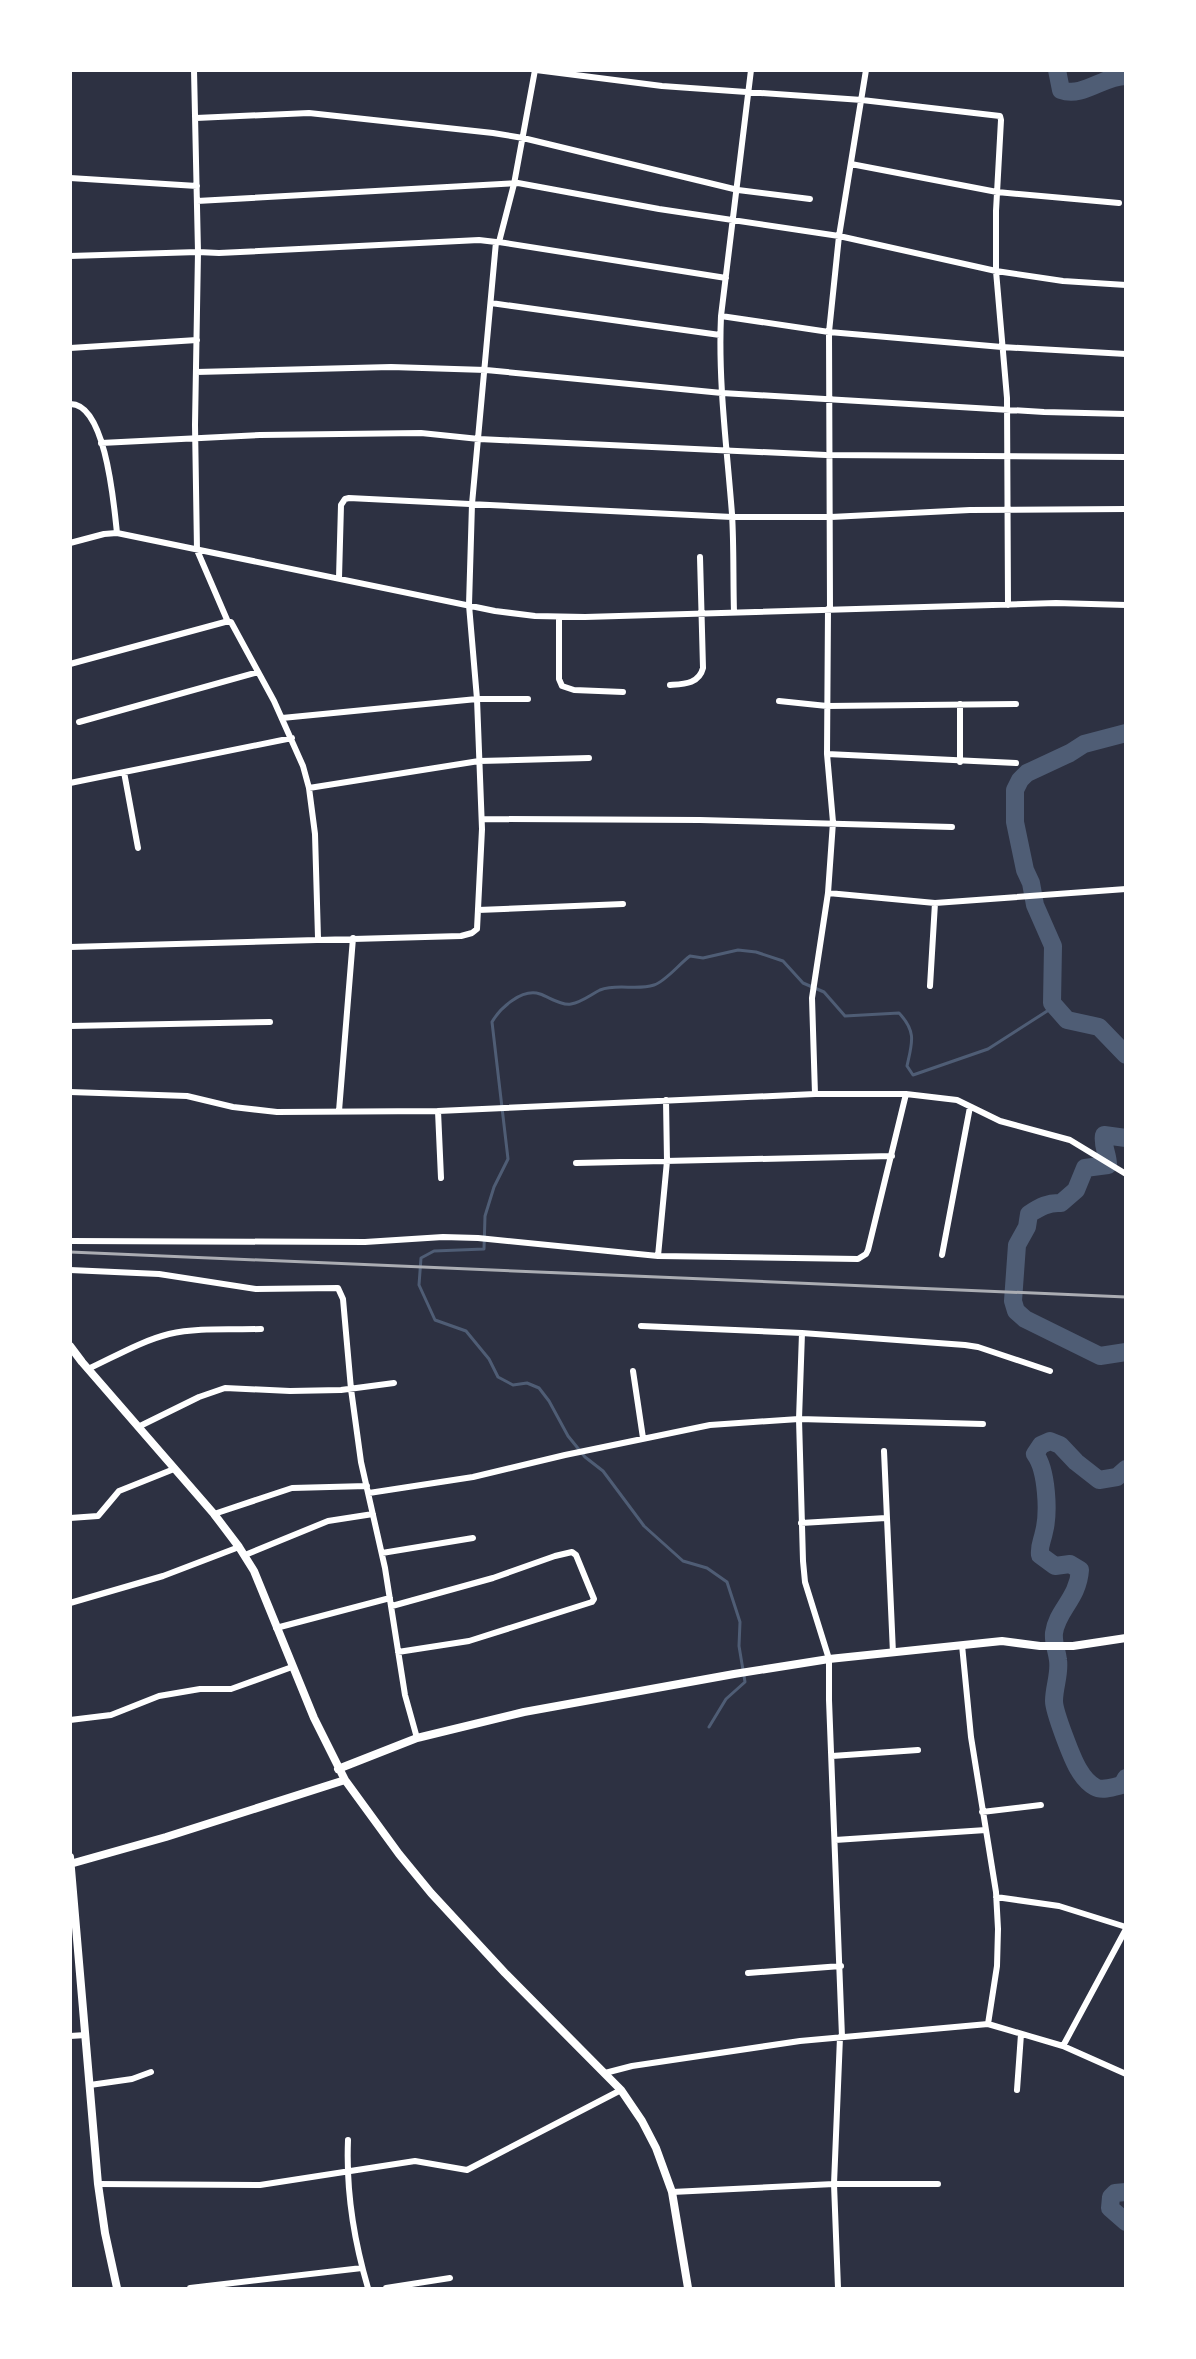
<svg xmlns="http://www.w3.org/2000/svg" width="1196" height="2359" font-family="'IBM Plex Serif',serif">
	<rect width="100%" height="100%" fill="#2d3142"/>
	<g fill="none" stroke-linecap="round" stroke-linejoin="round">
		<!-- stream -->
		<path stroke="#4f5d75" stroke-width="3" d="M 709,1727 L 726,1699 L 745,1682 L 739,1646 L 740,1622 L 727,1582 L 707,1568 L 683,1561 L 644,1526 L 603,1471 L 585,1457 L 568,1436 L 549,1401 L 539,1388 L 527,1383 L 513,1385 L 498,1377 L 489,1359 L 466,1331 L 435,1320 L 419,1285 L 421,1258 L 434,1251 L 484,1249 L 485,1216 L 494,1187 L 508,1159 L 492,1022 C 500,1008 522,988 540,994 C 549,997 562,1006 571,1004 C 582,1002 590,995 600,990 C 618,983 636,991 654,985 C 666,981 679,964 690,956 L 703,958 L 738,950 L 756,952 L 783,961 L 803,983 L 824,992 L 845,1016 L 899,1013 C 917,1032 912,1043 907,1066 L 913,1075 L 988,1049 L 1055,1006"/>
		<!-- river -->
		<path stroke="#4f5d75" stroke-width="18" d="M 1057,70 L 1061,90 C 1083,98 1103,76 1126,76
			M 1126,733 L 1084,744 L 1070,753 L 1027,773 L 1020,780 L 1015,790 L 1015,822 L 1025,870 L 1031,883 L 1035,905 L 1053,946 L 1052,1003 L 1067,1020 L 1099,1027 L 1126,1055
			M 1126,1138 L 1104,1135 C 1102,1146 1108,1154 1108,1165 L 1085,1168 L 1076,1190 L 1061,1203 C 1049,1202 1040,1207 1029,1214 L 1027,1227 L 1017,1245 L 1013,1301 L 1016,1311 L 1025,1319 L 1100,1356 L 1126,1352
			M 1126,1469 L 1117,1477 L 1099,1480 L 1076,1462 L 1060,1445 L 1050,1441 L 1041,1445 L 1035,1454 C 1047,1470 1049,1513 1044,1532 C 1042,1542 1039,1545 1040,1555 L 1055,1566 L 1070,1564 L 1080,1570 C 1078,1599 1057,1610 1054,1633 C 1053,1643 1057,1651 1058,1660 C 1060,1674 1054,1687 1054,1701 C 1054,1712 1073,1761 1079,1770 C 1083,1777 1088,1783 1095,1787 C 1102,1791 1114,1787 1122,1785 L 1126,1778
			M 1126,2192 L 1115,2193 L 1111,2197 L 1110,2208 L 1126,2222"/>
		<!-- minor -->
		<path stroke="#fff" stroke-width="6" d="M 194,70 L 198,252 L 219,253 L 479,240 L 496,242
			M 536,70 L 662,86 L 862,100 L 1000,116 L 1001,120 L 996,211 L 996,271 L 1007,398 L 1008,605
			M 196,118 L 309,113 L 493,133 L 523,138 L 738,190 L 810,199
			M 851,164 L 997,192 L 1119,203
			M 70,178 L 197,186
			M 197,201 L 518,183 L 659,209 L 839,236 L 996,271 L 1063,281 L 1126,285
			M 499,242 L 726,278
			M 70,256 L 198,252 L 195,425 L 197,550 L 228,622
			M 491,303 L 720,335
			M 721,316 L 829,332 L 1002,347 L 1126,354
			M 70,348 L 197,340
			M 196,372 L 391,367 L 486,370 L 722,393 L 1044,412 L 1126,414
			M 70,404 C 106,403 114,506 117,533
			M 101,443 L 260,435 L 421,433 L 479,439 L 826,455 L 1126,457
			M 70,543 L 104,534 L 117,533 L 495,611 L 535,616 L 585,617 L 1056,603 L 1126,605
			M 339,578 L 341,505 L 345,499 L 349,498 L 732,517 L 831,517 L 970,510 L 1126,509
			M 830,609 L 829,332 L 839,236 L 866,70
			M 734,612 C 733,579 734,547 732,514 C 727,448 718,382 721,316 L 751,70
			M 559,617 L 559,679 L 562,686 L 574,690 L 623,692
			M 70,664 L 225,622 L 231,622 L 274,701 L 303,766 L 309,788 L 315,834 L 318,938
			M 670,685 C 684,684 699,684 703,668 L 700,557
			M 779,701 L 827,706 L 1016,704
			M 282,718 L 477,699 L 528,699
			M 79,722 L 258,672
			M 827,754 L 1016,763
			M 960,762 L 960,704
			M 124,772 L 138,848
			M 70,783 L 292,738
			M 309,788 L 479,761 L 589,758
			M 482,819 L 700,820 L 952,827
			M 828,893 L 935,903 L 1126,889
			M 478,910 L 623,904
			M 70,947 L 461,936 L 472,933 L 477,929 L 482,829 L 477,699 L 469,605 L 472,504 L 496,242 L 499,242 L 514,184 L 535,70
			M 930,986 L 935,903
			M 70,1026 L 270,1022
			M 70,1092 L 187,1096 L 233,1107 L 277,1112 L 438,1111 L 815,1094 L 906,1094 L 868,1250 L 866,1254 L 858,1259 L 658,1256 L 478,1238 L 443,1237 L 365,1242 L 70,1241
			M 815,1094 L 812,998 L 828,893 L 833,822 L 827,754 L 828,609
			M 906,1094 L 957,1100 L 1000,1121 L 1070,1140 L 1126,1174
			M 339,1111 L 353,938
			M 438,1111 L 441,1178
			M 576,1163 L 892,1156
			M 942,1255 L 970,1107
			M 658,1256 L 667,1161 L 666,1100
			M 70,1270 L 159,1274 L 256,1289 L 338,1288 L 343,1299 L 351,1389 L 361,1462 L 385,1568 L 405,1695 L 417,1738
			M 641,1326 L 802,1333 L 965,1345 L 978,1347 L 1050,1371
			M 802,1333 L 799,1419 L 803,1561 L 805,1582 L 829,1659 L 829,1700 L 842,2037
			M 88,1369 C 114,1357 141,1341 169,1334 C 198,1327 231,1330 261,1329
			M 633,1371 L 643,1438
			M 138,1427 L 199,1397 L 225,1388 L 290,1391 L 341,1390 L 394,1383
			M 884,1451 L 893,1653
			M 369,1493 L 473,1477 L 565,1455 L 710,1425 L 799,1419 L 983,1424
			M 214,1514 L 292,1488 L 367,1486
			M 70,1518 L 98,1516 L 119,1491 L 174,1469
			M 801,1523 L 886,1518
			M 382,1553 L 473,1538
			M 245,1555 L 328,1521 L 373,1514
			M 70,1603 L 163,1576 L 239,1547
			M 392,1606 L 493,1578 L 555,1556 L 572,1552 L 576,1555 L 594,1599 L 592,1602 L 469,1641 L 398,1652
			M 276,1628 L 390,1598
			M 962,1645 L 971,1737 L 996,1892 L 998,1929 L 997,1966 L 988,2024
			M 70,1720 L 111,1715 L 159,1696 L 200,1689 L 231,1689 L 292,1667
			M 832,1756 L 918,1750
			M 982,1812 L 1041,1805
			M 835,1840 L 986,1830
			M 996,1897 L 1059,1906 L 1126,1927
			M 748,1973 L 841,1966
			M 70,2036 L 86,2035
			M 1063,2046 L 1126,1929
			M 605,2073 L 632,2066 L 800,2041 L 988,2024 L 1063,2046 L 1126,2074
			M 90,2085 L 132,2079 L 151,2072
			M 1017,2090 L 1021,2034
			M 348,2140 C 346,2189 354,2241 368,2288
			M 98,2184 L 260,2185 L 415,2161 L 467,2170 L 621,2090
			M 672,2192 L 834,2184 L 938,2184
			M 190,2288 L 362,2268
			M 386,2288 L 450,2278
			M 838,2288 L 834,2184 L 840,2037"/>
		<!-- tertiary -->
		<path stroke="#fff" stroke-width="8" d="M 70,1346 L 82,1362 L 214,1514 L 239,1547 L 254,1571 L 314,1718 L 345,1780 L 399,1854 L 431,1893 L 505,1973 L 621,2090 L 642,2121 L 656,2148 L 672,2192 L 688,2288
			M 338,1769 L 417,1738 L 524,1712 L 734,1674 L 829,1659 L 1002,1641 L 1040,1646 L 1073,1646 L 1126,1638
			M 70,1857 L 98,2184 L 105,2233 L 117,2288
			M 70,1864 L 166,1837 L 345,1780"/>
		<!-- rail -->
		<path stroke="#abadb3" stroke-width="3" d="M 70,1252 L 1126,1297"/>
	</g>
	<!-- border -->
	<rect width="1196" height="2359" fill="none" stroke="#ffffff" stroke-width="144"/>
</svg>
